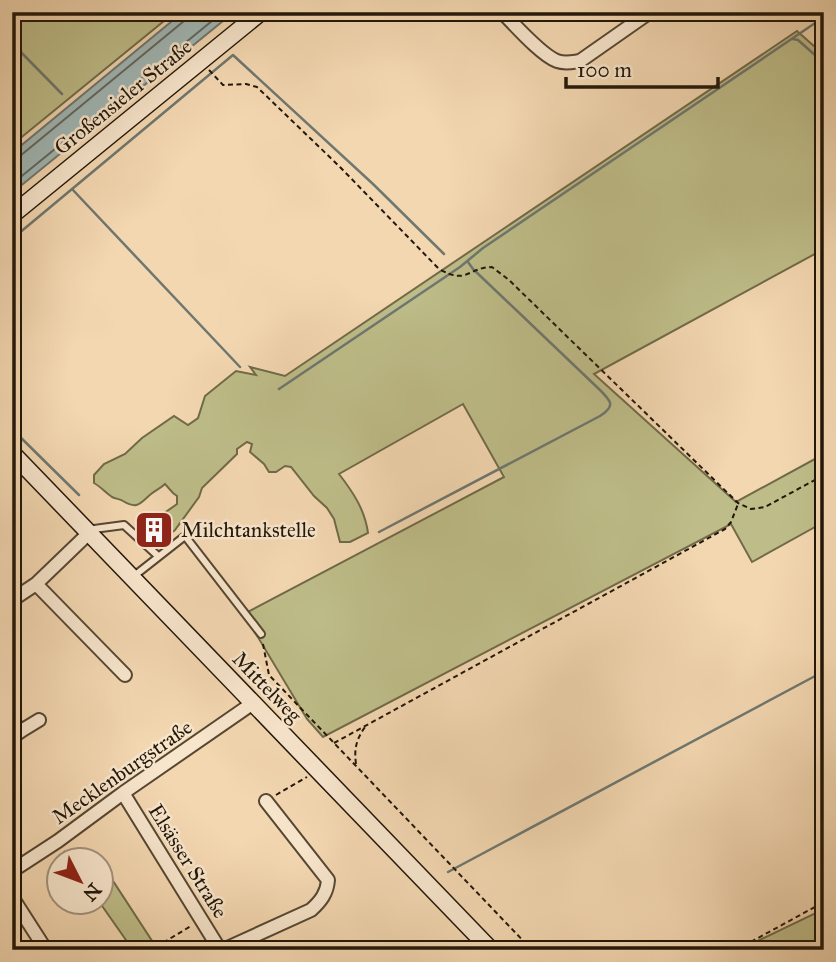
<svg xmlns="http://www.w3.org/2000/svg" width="836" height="962" font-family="'IM FELL Great Primer',serif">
	<rect width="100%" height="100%" fill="#f3d7b1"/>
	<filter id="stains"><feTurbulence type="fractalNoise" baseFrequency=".00286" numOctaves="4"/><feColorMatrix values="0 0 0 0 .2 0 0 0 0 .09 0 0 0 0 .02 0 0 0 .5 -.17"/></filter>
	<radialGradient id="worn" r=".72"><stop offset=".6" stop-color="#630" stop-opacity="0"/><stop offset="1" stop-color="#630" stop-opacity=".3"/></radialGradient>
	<!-- green -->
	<path fill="#bebd89" stroke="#706a48" stroke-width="2" d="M 12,12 L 175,12 L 12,145 Z
		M 797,31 L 824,55 L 824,249 L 594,374 L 736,502 L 824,454 L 824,522 L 752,562 L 731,524 L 323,737 L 307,719 L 244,614 L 504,477 L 463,404 L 339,474 C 353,492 365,510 368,533 L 350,542 L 340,542 L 334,519 L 327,508 L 314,496 L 291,467 L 285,466 L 276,472 L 269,472 L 264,464 L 250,452 L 252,444 L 247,442 L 237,449 L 237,454 L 202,488 L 199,497 L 175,530 L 162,540 L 158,540 L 150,526 L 153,521 L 177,504 L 177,496 L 173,493 L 165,484 C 161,488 156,490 151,494 C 140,503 138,510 123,501 C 120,499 116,499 112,497 C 106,493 101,487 94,483 L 94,475 L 104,464 L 125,454 L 142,438 L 174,416 L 188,425 L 198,418 L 205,396 L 236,371 L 256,375 L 250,367 L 285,376 Z
		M 102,864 L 156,947 L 151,950 L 133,950 L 100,903 L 102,902 Z
		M 824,909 L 824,950 L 739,950 Z"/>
	<!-- water -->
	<path fill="#a0b7b6" stroke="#6e7770" stroke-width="2" d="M 183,12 L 234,12 L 12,193 L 12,153 Z"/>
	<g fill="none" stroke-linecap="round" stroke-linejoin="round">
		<!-- shore -->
		<path stroke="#61675f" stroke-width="2" d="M 12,158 L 20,156 L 184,21 L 187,17 L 187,12
			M 12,184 L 223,12"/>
		<!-- stream -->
		<path stroke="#6e7770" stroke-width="2.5" d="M 793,39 L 798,40 L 824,63
			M 12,43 L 62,94
			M 72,189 L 240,367
			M 12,239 L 233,55 L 373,184 L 444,254
			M 279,389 L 460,267 L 483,248 L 824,17
			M 12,429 L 79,495
			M 379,532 L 600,416 C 616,406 611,401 600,390 L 473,269 L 468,262
			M 448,872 L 817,675 L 824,678"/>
		<!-- lane casing -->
		<g stroke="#564732" stroke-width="10">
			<path id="lane" d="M 90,532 L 94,529 L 124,525 L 158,556
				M 134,576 L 185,536 L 261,634"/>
		</g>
		<!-- street casing -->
		<g stroke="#564732" stroke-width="16">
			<path id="street" d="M 502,12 C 515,25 541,55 557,61 C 565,64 572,62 580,61 L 650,12
				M 36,584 L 125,675
				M 12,600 L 36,584 L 90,532
				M 12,721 L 21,731 L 12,737
				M 21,731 L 39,720
				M 123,793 L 220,950
				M 12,871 L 58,841 L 123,793 L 253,703
				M 12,897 L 46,950
				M 223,950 L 311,910 C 321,901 327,893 328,880 L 266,801"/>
		</g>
		<!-- secondary casing -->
		<g stroke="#221708" stroke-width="19">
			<path id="secondary" d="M 12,215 L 261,12
				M 12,453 L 491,950"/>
		</g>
		<!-- path -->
		<path stroke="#221708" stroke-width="2" stroke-dasharray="5 3.5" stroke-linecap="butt" d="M 209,70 L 223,85 L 246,84 L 257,87 L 340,167 L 439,269 C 468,285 466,268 492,267 L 509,280 L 738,503 L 751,509 L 765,507 L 824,475
			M 263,644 L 269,675 L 532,950
			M 334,743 L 725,529 L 731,522 L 738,504
			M 356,764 C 354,749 356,740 365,727
			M 276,795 L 307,777
			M 64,851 L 71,860
			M 156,947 L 191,926
			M 460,950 L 469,944
			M 736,950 L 824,902"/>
		<!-- lane -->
		<use href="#lane" stroke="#f7e5cc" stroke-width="6"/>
		<!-- street -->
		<use href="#street" stroke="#f7e5cc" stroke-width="12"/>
		<!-- secondary -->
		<use href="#secondary" stroke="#f7e5cc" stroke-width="16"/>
	</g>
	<!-- icons -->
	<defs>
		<g id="building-square" transform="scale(2.0125)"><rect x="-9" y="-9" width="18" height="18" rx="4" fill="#8f2418" stroke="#f7e5cc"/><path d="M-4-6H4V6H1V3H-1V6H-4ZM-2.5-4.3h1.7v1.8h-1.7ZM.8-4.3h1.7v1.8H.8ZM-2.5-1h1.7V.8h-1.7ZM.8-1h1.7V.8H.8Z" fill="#fff"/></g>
	</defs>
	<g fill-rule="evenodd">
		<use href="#building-square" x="154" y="530"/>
	</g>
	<g text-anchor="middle" stroke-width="5" stroke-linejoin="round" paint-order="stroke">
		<!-- street labels -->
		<g font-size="21" fill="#221708" stroke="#f7e5cc">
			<text transform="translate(123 97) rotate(-39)" y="7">Großensieler Straße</text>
			<text transform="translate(267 687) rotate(46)" y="7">Mittelweg</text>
			<text transform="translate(122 772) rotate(-35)" y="7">Mecklenburgstraße</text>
			<text transform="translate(188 861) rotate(58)" y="7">Elsässer Straße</text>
		</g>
		<!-- poi labels -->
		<g font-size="21" fill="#221708" stroke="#f7e5cc" text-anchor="start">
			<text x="181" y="537">Milchtankstelle</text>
		</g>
	</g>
	<!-- margin -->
	<rect width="836" height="962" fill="none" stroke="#f3d7b1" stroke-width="42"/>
	<rect x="14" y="14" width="808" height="934" fill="none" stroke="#221708" stroke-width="3.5"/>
	<rect x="21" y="21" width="794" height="920" fill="none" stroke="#221708" stroke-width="2"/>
	<!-- north arrow -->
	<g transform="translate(80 881) rotate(132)"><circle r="33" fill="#f7e5cc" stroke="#a2937e" stroke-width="2"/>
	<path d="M0-5L12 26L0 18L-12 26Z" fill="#8f2418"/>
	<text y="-10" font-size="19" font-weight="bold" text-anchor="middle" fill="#221708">N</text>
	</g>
	<!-- scale -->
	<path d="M566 77v10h152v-10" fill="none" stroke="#221708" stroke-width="3.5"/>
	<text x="577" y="77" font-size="21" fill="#221708" stroke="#f7e5cc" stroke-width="5" paint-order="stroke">100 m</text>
	<rect width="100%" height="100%" filter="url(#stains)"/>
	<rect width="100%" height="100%" fill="url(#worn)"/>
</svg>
